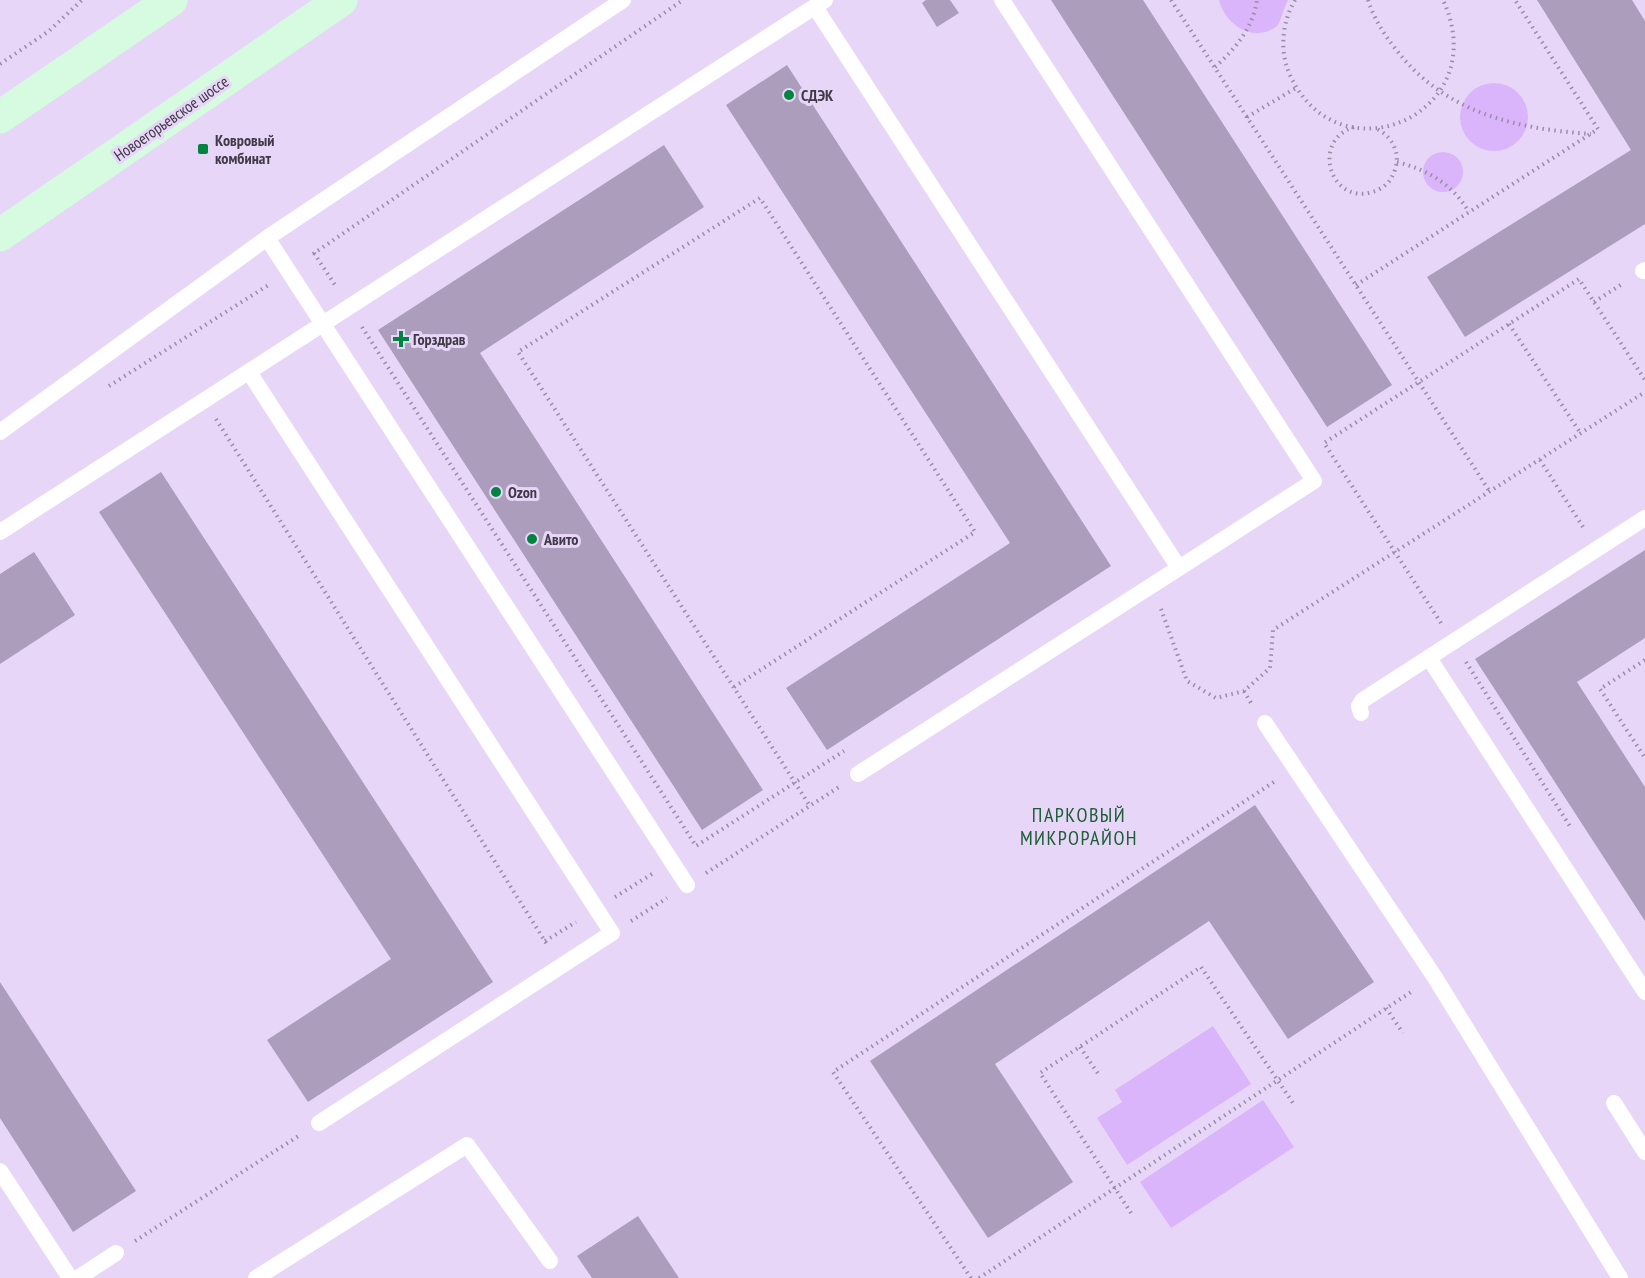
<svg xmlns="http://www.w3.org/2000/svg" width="1645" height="1278" font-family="'PT Sans Narrow',sans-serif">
	<rect width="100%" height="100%" fill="#e7d6f8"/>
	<!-- green -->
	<path fill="#dab5fb" d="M 1219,0 L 1288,0 C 1284,6 1281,22 1277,26 C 1254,44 1225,25 1219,0 Z
		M1460 117a34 34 0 1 1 68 0a34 34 0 1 1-68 0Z
		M1423 172a20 20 0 1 1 40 0a20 20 0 1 1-40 0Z
		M 1213,1026 L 1251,1084 L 1127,1165 L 1097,1118 L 1122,1102 L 1115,1090 Z
		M 1263,1100 L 1294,1147 L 1171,1228 L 1140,1182 Z"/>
	<!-- building -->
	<path fill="#ad9dbc" d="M 926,0 L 950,0 L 959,13 L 937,27 L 922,3 Z
		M 1051,0 L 1143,0 L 1392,385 L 1327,427 Z
		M 1537,0 L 1632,0 L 1645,21 L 1645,224 L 1465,337 L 1427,277 L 1631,150 Z
		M 787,65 L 1111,566 L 827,750 L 786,688 L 1010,543 L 726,105 Z
		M 664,145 L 704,207 L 480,353 L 763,790 L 702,830 L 378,330 Z
		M 161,472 L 493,982 L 308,1102 L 267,1040 L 391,959 L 99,512 Z
		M 1645,550 L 1645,638 L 1577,682 L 1645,787 L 1645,921 L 1475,659 Z
		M 34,552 L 75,615 L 0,664 L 0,574 Z
		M 1255,805 L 1374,982 L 1288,1039 L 1209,921 L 995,1064 L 1073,1182 L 988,1238 L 870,1061 Z
		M 0,982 L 136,1191 L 73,1232 L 0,1118 Z
		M 638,1216 L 679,1278 L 592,1278 L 577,1256 Z"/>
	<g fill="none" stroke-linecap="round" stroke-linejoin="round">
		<!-- path -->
		<path stroke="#998da5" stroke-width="4" stroke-dasharray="1.5 4.5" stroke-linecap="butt" d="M 1171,0 L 1490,492
			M 1295,0 C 1282,22 1279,51 1290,75 C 1338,182 1496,114 1443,0
			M 1368,0 C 1374,19 1385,36 1398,52 C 1446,113 1517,129 1591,134
			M 0,64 L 49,31 L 82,0
			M 1215,67 C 1235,49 1253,28 1257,0
			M 1247,117 L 1296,88
			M 1354,127 C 1310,141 1331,205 1372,192 C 1379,190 1386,186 1390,180 C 1396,171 1399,159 1395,149 C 1392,140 1385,133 1377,129
			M 1397,162 C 1428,170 1452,184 1469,212
			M 314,253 L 337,288
			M 313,254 L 683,0
			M 1356,285 L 1598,129 L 1515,0
			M 1594,302 L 1622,284
			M 1509,324 L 1581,434
			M 362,327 L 696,846 L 844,751
			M 109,386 L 270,284
			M 216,419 L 548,946
			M 1540,460 L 1585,530
			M 1161,609 L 1187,681 L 1216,698 L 1244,691 L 1270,668 L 1273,630 L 1645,392
			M 1441,623 L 1324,443 L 1579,279 L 1645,380
			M 1645,660 L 1600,689 L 1645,758
			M 1466,662 L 1571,828
			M 734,687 L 975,532 L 760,198 L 518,352 L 810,806
			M 1244,691 L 1251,703
			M 706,873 L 839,787
			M 615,897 L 652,874
			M 631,921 L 667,898
			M 545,941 L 576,922
			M 1386,1008 L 1403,1033
			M 1080,1047 L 1099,1075
			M 1131,1213 L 1040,1073 L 1201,967 L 1295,1106
			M 135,1241 L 300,1135
			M 971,1278 L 833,1072 L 1277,780
			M 979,1278 L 1414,990"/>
		<!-- service -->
		<path stroke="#fff" stroke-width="16" d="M 1002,0 L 1314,481 L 1179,568
			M 815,7 L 1179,568 L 858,774
			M 267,238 L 687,885
			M 1643,271 L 1645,270
			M 249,372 L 612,933 L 319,1123
			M 0,432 L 267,238 L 623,0
			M 0,532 L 825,0
			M 1429,658 L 1645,992
			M 1361,713 L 1359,706 L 1363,700 L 1645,518
			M 1265,723 L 1434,976 L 1620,1278
			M 1614,1103 L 1645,1152
			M 0,1171 L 70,1278
			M 78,1278 L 116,1253
			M 256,1278 L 467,1145 L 550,1261"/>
		<!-- secondary -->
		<path stroke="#d6fbe1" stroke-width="33" d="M 0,117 L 171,0
			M 0,235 L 341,0"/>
	</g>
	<!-- markers -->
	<g fill="#00843f" stroke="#e7d6f8" stroke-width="2">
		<circle cx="789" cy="95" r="6"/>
		<rect x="197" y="143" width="12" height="12" rx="3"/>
		<path d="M398 330h6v6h6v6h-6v6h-6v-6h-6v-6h6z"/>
		<circle cx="496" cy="492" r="6"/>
		<circle cx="532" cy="539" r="6"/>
	</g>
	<g text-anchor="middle" stroke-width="6" stroke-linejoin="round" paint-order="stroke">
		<!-- poi labels -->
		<g font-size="16" font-weight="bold" fill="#403946" stroke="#e7d6f8" text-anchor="start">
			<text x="801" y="101">СДЭК</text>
			<text x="215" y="146">Ковровый<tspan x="215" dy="18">комбинат</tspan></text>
			<text x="413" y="345">Горздрав</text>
			<text x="508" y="498">Ozon</text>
			<text x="544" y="545">Авито</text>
		</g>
		<!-- street labels -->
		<g font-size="16" fill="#403946" stroke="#e7d6f8">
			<text transform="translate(171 118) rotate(-35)" y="6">Новоегорьевское шоссе</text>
		</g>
		<!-- quarter labels -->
		<g font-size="20" letter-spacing="1.5" fill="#1a5f32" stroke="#e7d6f8">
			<text x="1079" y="822">ПАРКОВЫЙ<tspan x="1079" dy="23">МИКРОРАЙОН</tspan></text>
		</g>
	</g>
</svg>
